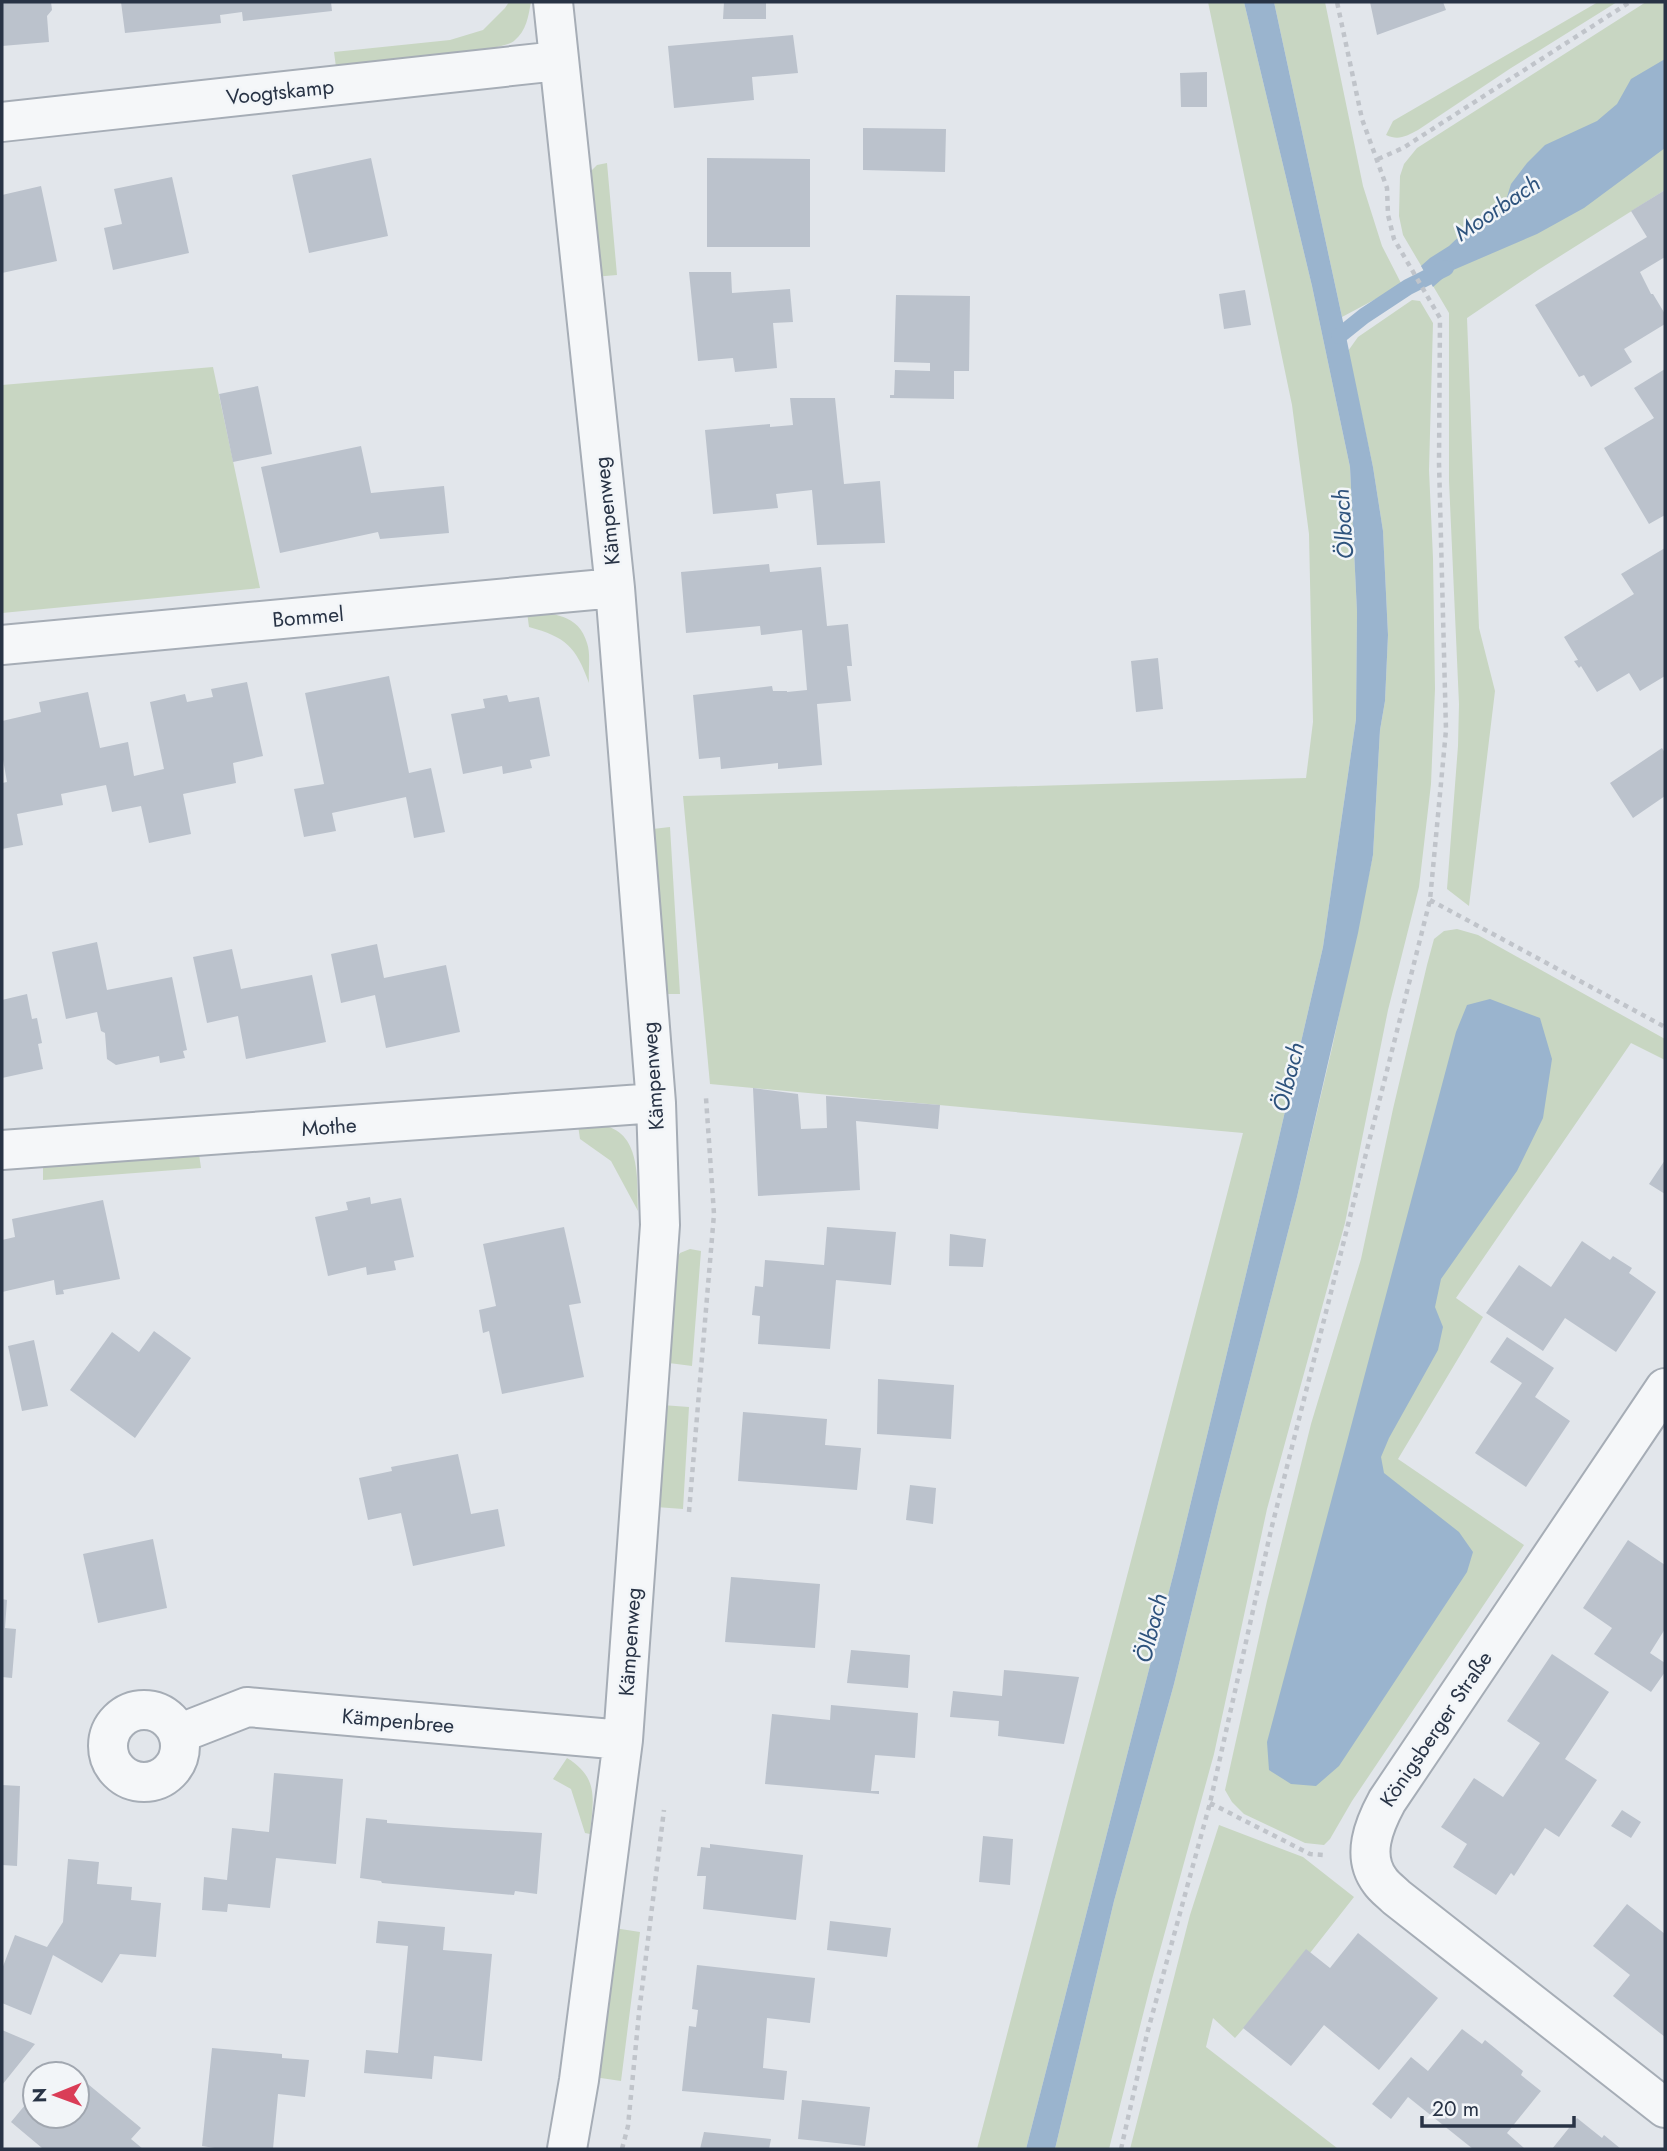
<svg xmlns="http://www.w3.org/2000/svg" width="1667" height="2151" font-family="Jost,sans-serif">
	<rect width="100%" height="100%" fill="#e2e6eb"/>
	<!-- green -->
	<path fill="#c8d6c2" d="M 509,2 L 531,2 C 528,17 527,30 514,41 C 500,53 364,64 336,67 L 334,52 L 450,40 L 483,30 L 505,8 Z
		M 1208,2 L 1244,2 L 1312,286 L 1350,467 L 1357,612 L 1356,719 L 1323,947 L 1277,1146 L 1175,1568 L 1026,2149 L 977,2149 L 1243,1133 L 710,1084 L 683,796 L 1306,778 L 1313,722 L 1309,534 L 1292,405 Z
		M 1274,2 L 1325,2 L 1363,186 L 1382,246 L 1402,285 L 1342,317 Z
		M 1598,2 L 1617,2 L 1511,68 L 1418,130 C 1406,136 1399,141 1386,135 L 1393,121 Z
		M 1646,2 L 1665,2 L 1665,190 L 1538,270 L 1467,318 L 1479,628 L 1495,691 L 1469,906 L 1447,889 L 1458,746 L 1459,704 L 1449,481 L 1449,313 L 1403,235 L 1399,216 L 1400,176 L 1404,164 L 1417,148 Z
		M 607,163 L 617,275 L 593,277 L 590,172 L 597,165 Z
		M 1412,300 L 1420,301 L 1433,323 L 1429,470 L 1433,558 L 1435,689 L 1431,784 L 1419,887 L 1388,1010 L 1345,1223 L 1267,1509 L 1214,1754 L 1152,1979 L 1109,2149 L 1055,2149 L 1114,1901 L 1174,1684 L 1219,1500 L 1297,1197 L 1332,1048 L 1373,855 L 1380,730 L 1385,701 L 1388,635 L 1383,531 L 1373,467 L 1348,351 L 1358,337 Z
		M 213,367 L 260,588 L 2,613 L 2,385 Z
		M 527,612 C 552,613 579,614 587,643 C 591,654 588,671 589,683 C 576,647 566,637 529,627 Z
		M 670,827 L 680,994 L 659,994 L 644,830 Z
		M 1457,929 L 1478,935 L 1665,1039 L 1665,1060 L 1631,1043 L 1456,1298 L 1483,1317 L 1398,1459 L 1524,1545 L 1352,1801 L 1330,1839 L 1324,1845 L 1305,1843 L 1244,1814 L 1232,1802 L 1225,1790 L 1267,1601 L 1311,1424 L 1361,1259 L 1393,1109 L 1427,965 L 1434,939 L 1444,931 Z
		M 578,1125 C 586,1125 593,1124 600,1125 C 642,1130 637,1181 638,1211 L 611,1161 L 580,1139 Z
		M 199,1154 L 201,1168 L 43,1180 L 43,1166 Z
		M 690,1249 L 701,1251 L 692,1366 L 669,1363 L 675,1261 L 680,1253 Z
		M 662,1405 L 689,1407 L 683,1509 L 656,1507 Z
		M 567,1758 C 600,1778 593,1801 590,1834 L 585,1833 L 571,1789 L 553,1779 Z
		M 1219,1825 L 1303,1857 L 1354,1897 L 1310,1953 L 1235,2038 L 1213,2018 L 1206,2047 L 1337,2148 L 1336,2149 L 1130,2149 L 1190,1915 Z
		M 614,1928 L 640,1932 L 621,2081 L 594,2077 Z"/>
	<!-- water -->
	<path fill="#9ab4ce" d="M 1244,2 L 1274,2 L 1342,317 L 1373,467 L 1383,531 L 1388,635 L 1385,701 L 1380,730 L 1373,855 L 1358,933 L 1297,1197 L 1219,1500 L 1174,1684 L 1114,1901 L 1055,2149 L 1026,2149 L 1175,1568 L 1277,1146 L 1323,947 L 1356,719 L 1357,612 L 1350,467 L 1312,286 Z
		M 1665,59 L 1665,148 L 1584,208 L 1537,234 L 1451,271 L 1433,287 L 1421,266 L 1430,258 L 1449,246 L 1471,225 L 1488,220 L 1503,210 L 1511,184 L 1527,163 L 1545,145 L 1597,121 L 1617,104 L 1631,79 Z
		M 1490,999 L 1540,1018 L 1552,1059 L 1543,1118 L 1517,1171 L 1441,1279 L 1435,1307 L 1443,1327 L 1438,1350 L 1389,1438 L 1381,1457 L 1384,1473 L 1459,1532 L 1473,1552 L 1467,1572 L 1339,1766 L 1316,1786 L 1291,1784 L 1269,1770 L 1267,1742 L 1456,1032 L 1467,1005 Z"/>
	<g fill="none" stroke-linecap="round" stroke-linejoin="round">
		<!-- stream -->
		<path stroke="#9ab4ce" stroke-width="16" d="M 1339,336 L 1364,316 L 1408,287 L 1446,268"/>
	</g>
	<!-- building -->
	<path fill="#bbc2cc" d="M 2,2 L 51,2 L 52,10 L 47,16 L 49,42 L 2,46 Z
		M 121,2 L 331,2 L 332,11 L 243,21 L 242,12 L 220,15 L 221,23 L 125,33 Z
		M 724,2 L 766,2 L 766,19 L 723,19 Z
		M 1370,2 L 1443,2 L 1446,10 L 1377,35 Z
		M 793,35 L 798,73 L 752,77 L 754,100 L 674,108 L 668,46 Z
		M 1207,72 L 1207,107 L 1181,107 L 1180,73 Z
		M 863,128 L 946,129 L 945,172 L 863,170 Z
		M 371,158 L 388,236 L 309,253 L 292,175 Z
		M 707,158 L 810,159 L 810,247 L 707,247 Z
		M 172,177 L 189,253 L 113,270 L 104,228 L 122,224 L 114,189 Z
		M 41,186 L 57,261 L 2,273 L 2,195 Z
		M 1665,190 L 1665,257 L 1640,272 L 1651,294 L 1653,294 L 1665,314 L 1665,324 L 1624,349 L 1632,362 L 1591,387 L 1584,375 L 1579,377 L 1535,305 L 1647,237 L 1631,211 Z
		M 689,272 L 731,272 L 732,293 L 790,289 L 793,322 L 773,323 L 777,368 L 735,372 L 733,358 L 698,361 Z
		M 1245,290 L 1251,325 L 1224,329 L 1219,294 Z
		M 896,295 L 970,296 L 969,371 L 954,371 L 954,399 L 890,398 L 890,395 L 894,395 L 895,370 L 930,371 L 930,363 L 894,362 Z
		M 1665,369 L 1665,515 L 1649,524 L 1604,448 L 1654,418 L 1634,388 Z
		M 258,386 L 272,454 L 233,462 L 219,394 Z
		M 790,398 L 835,398 L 844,484 L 880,481 L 885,543 L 817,545 L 812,490 L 776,494 L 778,508 L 713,514 L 705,430 L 770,424 L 770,427 L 793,425 Z
		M 361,446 L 371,493 L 444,486 L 449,533 L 380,539 L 378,532 L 280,553 L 261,467 Z
		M 1665,548 L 1665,676 L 1640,691 L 1629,673 L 1597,692 L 1581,666 L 1579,668 L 1574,661 L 1578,660 L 1564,637 L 1634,594 L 1621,574 Z
		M 769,564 L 770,572 L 821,567 L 827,626 L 848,624 L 852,666 L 847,666 L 851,701 L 817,704 L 822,765 L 778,769 L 778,763 L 721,769 L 720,757 L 699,759 L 693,695 L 772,686 L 773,691 L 787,691 L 787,692 L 807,690 L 802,630 L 761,635 L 760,626 L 686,633 L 681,572 Z
		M 1158,658 L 1163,709 L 1136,712 L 1131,661 Z
		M 389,676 L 409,773 L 431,768 L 445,832 L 414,838 L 406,797 L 332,813 L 336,831 L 304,837 L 294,789 L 324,784 L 305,693 Z
		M 247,682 L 263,756 L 233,763 L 236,783 L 183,794 L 191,834 L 149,843 L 141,806 L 112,812 L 106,785 L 61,794 L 63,805 L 17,814 L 23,845 L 2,849 L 2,783 L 7,782 L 2,754 L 2,721 L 41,712 L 39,702 L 88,692 L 100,748 L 128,742 L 134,776 L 164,769 L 150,702 L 185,694 L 187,702 L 213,697 L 211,689 Z
		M 507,695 L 509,702 L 539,697 L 550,756 L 530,760 L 532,768 L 503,774 L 502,766 L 463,774 L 451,714 L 485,708 L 483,699 Z
		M 1662,748 L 1665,753 L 1665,796 L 1633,818 L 1610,783 Z
		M 97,942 L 107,990 L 172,977 L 187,1050 L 183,1051 L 185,1058 L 160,1063 L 159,1056 L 116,1065 L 107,1059 L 105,1033 L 101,1031 L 97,1012 L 66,1019 L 52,952 Z
		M 377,944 L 384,978 L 446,965 L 460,1032 L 386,1048 L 375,995 L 341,1003 L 331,954 Z
		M 232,949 L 241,989 L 312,975 L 326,1042 L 246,1059 L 238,1016 L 207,1023 L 193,957 Z
		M 27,994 L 32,1019 L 37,1018 L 42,1043 L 38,1044 L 43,1069 L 2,1078 L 2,1000 Z
		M 753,1088 L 798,1094 L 801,1129 L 827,1128 L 826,1096 L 940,1105 L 938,1129 L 856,1121 L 860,1190 L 758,1196 Z
		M 1665,1160 L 1665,1194 L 1649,1184 Z
		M 370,1197 L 371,1204 L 401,1198 L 414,1257 L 394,1261 L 396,1270 L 367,1275 L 366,1267 L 328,1276 L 315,1217 L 348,1210 L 346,1202 Z
		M 103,1200 L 120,1279 L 63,1290 L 64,1294 L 56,1295 L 54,1280 L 2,1292 L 2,1240 L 15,1237 L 12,1219 Z
		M 564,1227 L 581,1303 L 569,1305 L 584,1377 L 502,1394 L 489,1331 L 483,1333 L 479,1310 L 496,1306 L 483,1244 Z
		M 827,1227 L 896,1232 L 891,1285 L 836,1280 L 830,1349 L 758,1344 L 760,1316 L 752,1315 L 755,1286 L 763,1287 L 765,1260 L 824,1265 Z
		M 950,1234 L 986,1239 L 983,1267 L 949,1266 Z
		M 1582,1241 L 1610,1260 L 1613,1256 L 1632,1268 L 1629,1273 L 1656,1292 L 1616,1352 L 1565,1318 L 1543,1351 L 1486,1313 L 1519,1265 L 1551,1287 Z
		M 154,1331 L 191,1358 L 135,1438 L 70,1390 L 112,1332 L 139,1352 Z
		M 1507,1337 L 1554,1368 L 1535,1397 L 1570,1421 L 1526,1487 L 1475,1453 L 1522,1383 L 1490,1362 Z
		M 34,1340 L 48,1406 L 22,1411 L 8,1346 Z
		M 878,1379 L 954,1385 L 951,1439 L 877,1434 Z
		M 743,1412 L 827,1419 L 825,1445 L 861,1448 L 857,1490 L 738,1481 Z
		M 458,1454 L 471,1514 L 498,1509 L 505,1546 L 413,1566 L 401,1513 L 368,1520 L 359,1478 L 392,1471 L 391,1467 Z
		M 910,1485 L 936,1488 L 933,1524 L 906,1520 Z
		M 153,1539 L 167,1608 L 98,1623 L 83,1554 Z
		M 1628,1540 L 1665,1565 L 1665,1629 L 1650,1653 L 1665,1663 L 1665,1672 L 1651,1692 L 1594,1654 L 1612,1628 L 1583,1608 Z
		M 731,1577 L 820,1584 L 815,1648 L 725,1642 Z
		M 2,1599 L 7,1600 L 5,1628 L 16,1629 L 12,1678 L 2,1677 Z
		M 851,1650 L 910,1655 L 908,1688 L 847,1683 Z
		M 1552,1654 L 1609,1692 L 1565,1759 L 1597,1780 L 1559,1837 L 1545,1828 L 1514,1876 L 1511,1873 L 1496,1895 L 1453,1867 L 1467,1844 L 1441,1827 L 1474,1778 L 1503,1797 L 1540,1743 L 1507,1721 Z
		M 1004,1670 L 1079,1677 L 1064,1744 L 998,1736 L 999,1721 L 950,1717 L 953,1691 L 1002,1696 Z
		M 831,1705 L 918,1713 L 915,1758 L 875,1755 L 871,1791 L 879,1791 L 879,1794 L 765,1784 L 772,1714 L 830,1720 Z
		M 274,1773 L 343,1779 L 336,1864 L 276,1858 L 270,1908 L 228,1904 L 227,1912 L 202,1910 L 204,1877 L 227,1880 L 232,1828 L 269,1832 Z
		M 2,1785 L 20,1786 L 17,1866 L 2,1865 Z
		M 1622,1810 L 1641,1822 L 1631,1838 L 1611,1826 Z
		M 366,1818 L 387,1820 L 387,1823 L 454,1828 L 542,1833 L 537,1894 L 515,1891 L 514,1895 L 382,1883 L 381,1881 L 360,1878 Z
		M 983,1836 L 1013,1839 L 1010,1885 L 979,1882 Z
		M 710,1844 L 803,1855 L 796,1920 L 703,1909 L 706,1876 L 697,1876 L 701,1847 L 710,1848 Z
		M 68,1859 L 99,1862 L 97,1884 L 132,1887 L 131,1900 L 161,1903 L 156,1957 L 120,1954 L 102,1983 L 53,1955 L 31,2015 L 2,2003 L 2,1969 L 15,1935 L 47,1947 L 63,1922 Z
		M 1627,1904 L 1665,1934 L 1665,2037 L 1613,1996 L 1630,1975 L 1593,1946 Z
		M 378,1921 L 445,1927 L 443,1950 L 492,1954 L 482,2061 L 434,2056 L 432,2079 L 364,2073 L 366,2050 L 398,2053 L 408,1946 L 376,1943 Z
		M 830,1921 L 891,1928 L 887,1957 L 827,1950 Z
		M 1358,1933 L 1438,1998 L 1379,2070 L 1324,2025 L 1291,2066 L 1243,2028 L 1306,1949 L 1330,1968 Z
		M 697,1965 L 815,1978 L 810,2023 L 767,2018 L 763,2068 L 787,2071 L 784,2100 L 682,2091 L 689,2026 L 696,2027 L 698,2010 L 692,2009 Z
		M 1462,2029 L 1482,2044 L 1485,2040 L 1523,2071 L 1521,2075 L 1541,2091 L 1507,2133 L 1524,2148 L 1523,2149 L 1473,2149 L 1408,2097 L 1391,2119 L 1372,2104 L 1411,2057 L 1428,2071 Z
		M 2,2030 L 35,2044 L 2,2085 Z
		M 212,2048 L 282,2054 L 282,2058 L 309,2060 L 305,2097 L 278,2094 L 273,2149 L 221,2149 L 202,2146 Z
		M 61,2061 L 76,2074 L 51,2074 Z
		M 77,2075 L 141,2128 L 131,2139 L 143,2149 L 41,2149 L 42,2148 L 11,2122 L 35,2093 L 35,2116 L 77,2116 Z
		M 802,2100 L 870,2107 L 865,2146 L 798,2139 Z
		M 1577,2118 L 1602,2138 L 1604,2135 L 1621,2149 L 1552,2149 Z
		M 704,2132 L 771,2139 L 769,2149 L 700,2149 Z"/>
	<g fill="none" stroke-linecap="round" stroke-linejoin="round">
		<!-- street casing -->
		<g stroke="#a6adb6" stroke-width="42">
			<path id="street" d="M 553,2 L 615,588 L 656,1103 L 660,1225 L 623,1740 L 579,2080 L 567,2149
				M 2,122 L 558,61
				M 2,645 L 615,588
				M 2,1150 L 656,1103
				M 1665,1388 L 1387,1801 C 1374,1825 1361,1856 1380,1881 C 1384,1887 1391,1892 1396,1897 L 1665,2108
				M108 1746a36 36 0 1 1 72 0a36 36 0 1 1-72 0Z
				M 178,1734 L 247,1707 L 623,1740"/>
		</g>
		<!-- path -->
		<path stroke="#c0c4ca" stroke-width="4.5" stroke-dasharray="5 5" stroke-linecap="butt" d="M 1378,159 L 1403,148 L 1630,2
			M 1430,900 L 1665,1027
			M 689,1512 L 714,1214 L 706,1098
			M 1210,1803 L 1310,1854 L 1323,1855
			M 622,2149 L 628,2126 L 639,2013 L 664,1810
			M 1121,2149 L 1147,2034 L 1210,1803 L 1271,1530 L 1430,900 L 1446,730 L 1439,463 L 1440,318 L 1394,239 L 1388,215 L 1387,188 L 1362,119 L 1337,2"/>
		<!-- street -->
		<use href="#street" stroke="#f5f7f9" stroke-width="38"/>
	</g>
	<g text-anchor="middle" stroke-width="5" stroke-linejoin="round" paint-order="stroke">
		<!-- street labels -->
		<g font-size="21" fill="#283345" stroke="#f2f5f8">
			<text transform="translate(280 92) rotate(-6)" y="7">Voogtskamp</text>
			<text transform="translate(607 511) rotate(-96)" y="7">Kämpenweg</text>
			<text transform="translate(308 617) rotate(-5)" y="7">Bommel</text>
			<text transform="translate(653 1076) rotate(-94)" y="7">Kämpenweg</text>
			<text transform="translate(329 1127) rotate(-4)" y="7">Mothe</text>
			<text transform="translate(630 1642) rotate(-86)" y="7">Kämpenweg</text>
			<text transform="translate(398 1721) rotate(5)" y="7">Kämpenbree</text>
			<text transform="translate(1436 1729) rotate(-56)" y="7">Königsberger Straße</text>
		</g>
		<!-- water labels -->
		<g font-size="23" font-style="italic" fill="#2e537d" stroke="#f2f5f8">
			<text transform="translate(1497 208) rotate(-34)" y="8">Moorbach</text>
			<text transform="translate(1343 524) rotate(-94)" y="8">Ölbach</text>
			<text transform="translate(1288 1077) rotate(-76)" y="8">Ölbach</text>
			<text transform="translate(1151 1628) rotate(-76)" y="8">Ölbach</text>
		</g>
	</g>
	<!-- border -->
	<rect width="1667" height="2151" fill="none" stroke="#283345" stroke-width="7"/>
	<!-- north arrow -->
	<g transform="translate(56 2095) rotate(269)"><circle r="33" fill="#f2f5f8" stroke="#a1a7b0" stroke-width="2"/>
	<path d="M0-5L12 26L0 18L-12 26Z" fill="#da3d57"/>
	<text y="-10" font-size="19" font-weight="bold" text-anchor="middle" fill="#283345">N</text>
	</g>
	<!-- scale -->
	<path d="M1422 2116v10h152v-10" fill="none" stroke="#283345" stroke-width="3.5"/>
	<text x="1432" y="2116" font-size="21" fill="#283345" stroke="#f2f5f8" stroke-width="5" paint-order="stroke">20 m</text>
</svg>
